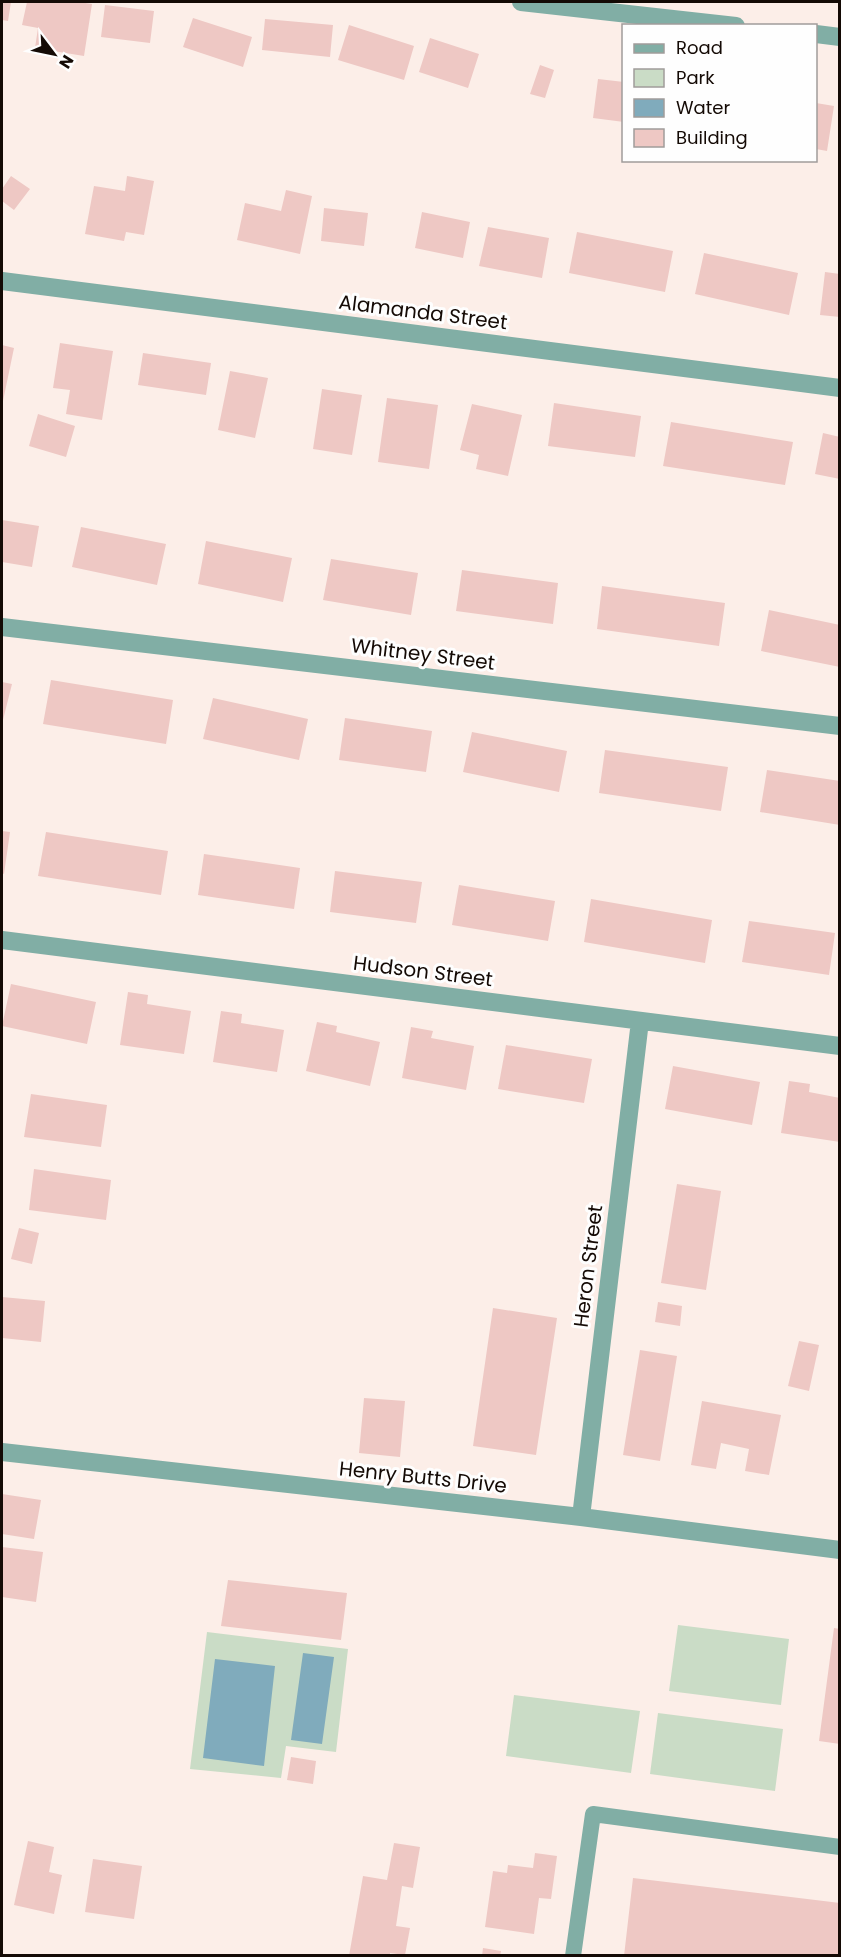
<svg xmlns="http://www.w3.org/2000/svg" width="841" height="1957" font-family="Poppins,sans-serif">
	<rect width="100%" height="100%" fill="#fceee8"/>
	<!-- green -->
	<path fill="#cadcc6" d="M 678,1625 L 789,1639 L 781,1705 L 669,1691 Z
		M 207,1632 L 348,1649 L 336,1752 L 286,1746 L 281,1778 L 190,1769 Z
		M 514,1695 L 640,1711 L 631,1773 L 506,1756 Z
		M 658,1713 L 783,1729 L 775,1791 L 650,1774 Z"/>
	<!-- water -->
	<path fill="#80abbc" d="M 303,1653 L 334,1657 L 322,1744 L 291,1740 Z
		M 215,1659 L 275,1666 L 264,1766 L 203,1758 Z"/>
	<!-- building -->
	<path fill="#eec8c4" d="M 2,2 L 11,2 L 8,21 L 2,20 Z
		M 27,2 L 79,2 L 92,4 L 84,56 L 35,48 L 38,28 L 22,25 Z
		M 105,5 L 154,11 L 150,43 L 101,37 Z
		M 193,18 L 252,37 L 243,67 L 183,47 Z
		M 265,19 L 333,25 L 330,57 L 262,50 Z
		M 349,25 L 414,46 L 404,80 L 338,60 Z
		M 430,38 L 479,54 L 468,88 L 419,72 Z
		M 540,65 L 554,70 L 545,98 L 530,94 Z
		M 598,79 L 624,82 L 624,122 L 593,118 Z
		M 816,103 L 834,106 L 827,151 L 816,149 Z
		M 11,176 L 30,189 L 14,210 L 2,201 L 2,189 Z
		M 127,176 L 154,181 L 144,235 L 126,232 L 124,241 L 85,234 L 94,186 L 125,191 Z
		M 286,190 L 312,196 L 300,254 L 237,240 L 245,203 L 281,211 Z
		M 324,208 L 368,213 L 364,246 L 321,241 Z
		M 422,212 L 470,222 L 463,258 L 415,248 Z
		M 488,227 L 549,238 L 542,278 L 479,266 Z
		M 577,232 L 673,251 L 665,292 L 569,273 Z
		M 704,253 L 798,273 L 789,315 L 695,294 Z
		M 825,272 L 840,274 L 840,317 L 820,315 Z
		M 60,343 L 113,351 L 102,420 L 66,414 L 70,390 L 53,388 Z
		M 2,345 L 14,348 L 3,401 L 2,401 Z
		M 143,353 L 211,363 L 206,395 L 138,385 Z
		M 230,371 L 268,378 L 255,438 L 218,430 Z
		M 322,389 L 362,395 L 352,455 L 313,449 Z
		M 387,398 L 438,405 L 429,469 L 378,462 Z
		M 554,403 L 641,416 L 635,457 L 548,446 Z
		M 472,404 L 522,415 L 508,476 L 476,469 L 479,455 L 460,450 Z
		M 38,414 L 75,426 L 66,457 L 29,446 Z
		M 671,422 L 793,442 L 785,485 L 663,466 Z
		M 823,433 L 840,437 L 840,479 L 815,474 Z
		M 2,520 L 39,526 L 32,567 L 2,562 Z
		M 81,527 L 166,544 L 157,585 L 72,567 Z
		M 206,541 L 292,558 L 283,602 L 198,584 Z
		M 331,559 L 418,573 L 411,615 L 323,600 Z
		M 462,570 L 558,583 L 553,624 L 456,611 Z
		M 602,586 L 725,603 L 719,646 L 597,629 Z
		M 769,610 L 840,625 L 840,667 L 761,651 Z
		M 51,680 L 173,700 L 166,744 L 43,724 Z
		M 2,682 L 12,684 L 2,724 Z
		M 213,698 L 308,719 L 299,760 L 203,739 Z
		M 345,718 L 432,731 L 426,772 L 339,760 Z
		M 472,732 L 567,751 L 559,792 L 463,772 Z
		M 605,750 L 728,767 L 721,811 L 599,793 Z
		M 767,770 L 840,781 L 840,825 L 760,812 Z
		M 2,831 L 10,832 L 4,874 L 2,873 Z
		M 46,832 L 168,851 L 161,895 L 38,876 Z
		M 204,854 L 300,868 L 294,909 L 198,895 Z
		M 335,871 L 422,882 L 416,923 L 330,912 Z
		M 459,885 L 555,901 L 548,941 L 452,925 Z
		M 591,899 L 712,920 L 705,963 L 584,942 Z
		M 749,921 L 835,933 L 829,975 L 742,962 Z
		M 11,984 L 96,1002 L 87,1044 L 2,1026 Z
		M 128,992 L 148,995 L 147,1004 L 191,1011 L 184,1054 L 120,1045 Z
		M 221,1011 L 242,1014 L 241,1023 L 284,1030 L 277,1072 L 213,1062 Z
		M 317,1022 L 337,1026 L 336,1032 L 380,1042 L 370,1086 L 306,1071 Z
		M 411,1027 L 433,1031 L 431,1038 L 474,1046 L 466,1090 L 402,1078 Z
		M 506,1045 L 592,1059 L 584,1103 L 498,1089 Z
		M 673,1066 L 760,1082 L 752,1125 L 665,1109 Z
		M 789,1081 L 810,1084 L 809,1092 L 840,1098 L 840,1142 L 781,1133 Z
		M 31,1094 L 107,1105 L 101,1147 L 24,1137 Z
		M 34,1169 L 111,1180 L 106,1220 L 29,1210 Z
		M 677,1184 L 721,1191 L 706,1290 L 661,1283 Z
		M 19,1228 L 39,1233 L 32,1264 L 11,1259 Z
		M 2,1297 L 45,1301 L 41,1342 L 2,1338 Z
		M 658,1302 L 682,1306 L 680,1326 L 655,1322 Z
		M 493,1308 L 557,1318 L 536,1455 L 473,1446 Z
		M 799,1341 L 819,1345 L 809,1391 L 788,1386 Z
		M 640,1350 L 677,1356 L 660,1461 L 623,1455 Z
		M 364,1398 L 405,1401 L 400,1457 L 359,1453 Z
		M 702,1401 L 781,1415 L 769,1475 L 745,1471 L 749,1449 L 721,1443 L 716,1469 L 691,1465 Z
		M 2,1494 L 41,1500 L 34,1539 L 2,1534 Z
		M 2,1547 L 43,1552 L 36,1602 L 2,1597 Z
		M 228,1580 L 347,1593 L 341,1640 L 221,1626 Z
		M 834,1628 L 840,1629 L 840,1744 L 819,1741 Z
		M 291,1757 L 316,1761 L 313,1784 L 287,1780 Z
		M 28,1841 L 54,1847 L 49,1872 L 62,1875 L 54,1914 L 14,1905 Z
		M 394,1843 L 420,1847 L 413,1888 L 402,1886 L 396,1926 L 410,1928 L 405,1955 L 390,1953 L 390,1956 L 349,1956 L 363,1876 L 387,1880 Z
		M 535,1853 L 557,1856 L 551,1899 L 539,1898 L 534,1934 L 485,1927 L 493,1871 L 507,1873 L 508,1865 L 533,1868 Z
		M 93,1859 L 142,1866 L 134,1919 L 85,1912 Z
		M 633,1878 L 840,1903 L 840,1956 L 624,1956 Z
		M 483,1948 L 501,1951 L 500,1956 L 482,1956 Z"/>
	<g fill="none" stroke-linecap="round" stroke-linejoin="round">
		<!-- lane -->
		<path stroke="#81aea5" stroke-width="16" d="M 573,1956 L 593,1814 L 840,1847"/>
		<!-- street -->
		<path stroke="#81aea5" stroke-width="18" d="M 521,2 L 736,26
			M 816,34 L 840,37
			M 2,281 L 840,388
			M 2,627 L 840,726
			M 2,940 L 840,1046
			M 2,1452 L 581,1517 L 840,1550
			M 581,1517 L 640,1021"/>
	</g>
	<g text-anchor="middle" stroke-width="6" stroke-linejoin="round" paint-order="stroke">
		<!-- street labels -->
		<g font-size="20" fill="#140a05" stroke="#fefefe">
			<text transform="translate(423 312) rotate(7)" y="7">Alamanda Street</text>
			<text transform="translate(423 654) rotate(7)" y="7">Whitney Street</text>
			<text transform="translate(423 971) rotate(7)" y="7">Hudson Street</text>
			<text transform="translate(588 1266) rotate(-83)" y="7">Heron Street</text>
			<text transform="translate(423 1477) rotate(6)" y="7">Henry Butts Drive</text>
		</g>
	</g>
	<!-- border -->
	<rect width="841" height="1957" fill="none" stroke="#140a05" stroke-width="6"/>
	<!-- legend -->
	<rect x="622" y="24" width="195" height="138" fill="#fefefe" stroke="#a09c9a" stroke-width="1.5"/>
	<rect x="634" y="44" width="30" height="9" fill="#81aea5" stroke="#a09c9a" stroke-width="1.5"/>
	<text x="676" y="54" font-size="18" fill="#140a05">Road</text>
	<rect x="634" y="69" width="30" height="18" fill="#cadcc6" stroke="#a09c9a" stroke-width="1.5"/>
	<text x="676" y="84" font-size="18" fill="#140a05">Park</text>
	<rect x="634" y="99" width="30" height="18" fill="#80abbc" stroke="#a09c9a" stroke-width="1.5"/>
	<text x="676" y="114" font-size="18" fill="#140a05">Water</text>
	<rect x="634" y="129" width="30" height="18" fill="#eec8c4" stroke="#a09c9a" stroke-width="1.5"/>
	<text x="676" y="144" font-size="18" fill="#140a05">Building</text>
	<!-- north arrow -->
	<g transform="translate(54 54) rotate(122)" stroke="#fefefe" stroke-width="4.5" paint-order="stroke">
	<path d="M0-4.5L10 22L0 15L-10 22Z" fill="#140a05"/>
	<text y="-9" font-size="16" font-weight="bold" text-anchor="middle" fill="#140a05">N</text>
	</g>
</svg>
